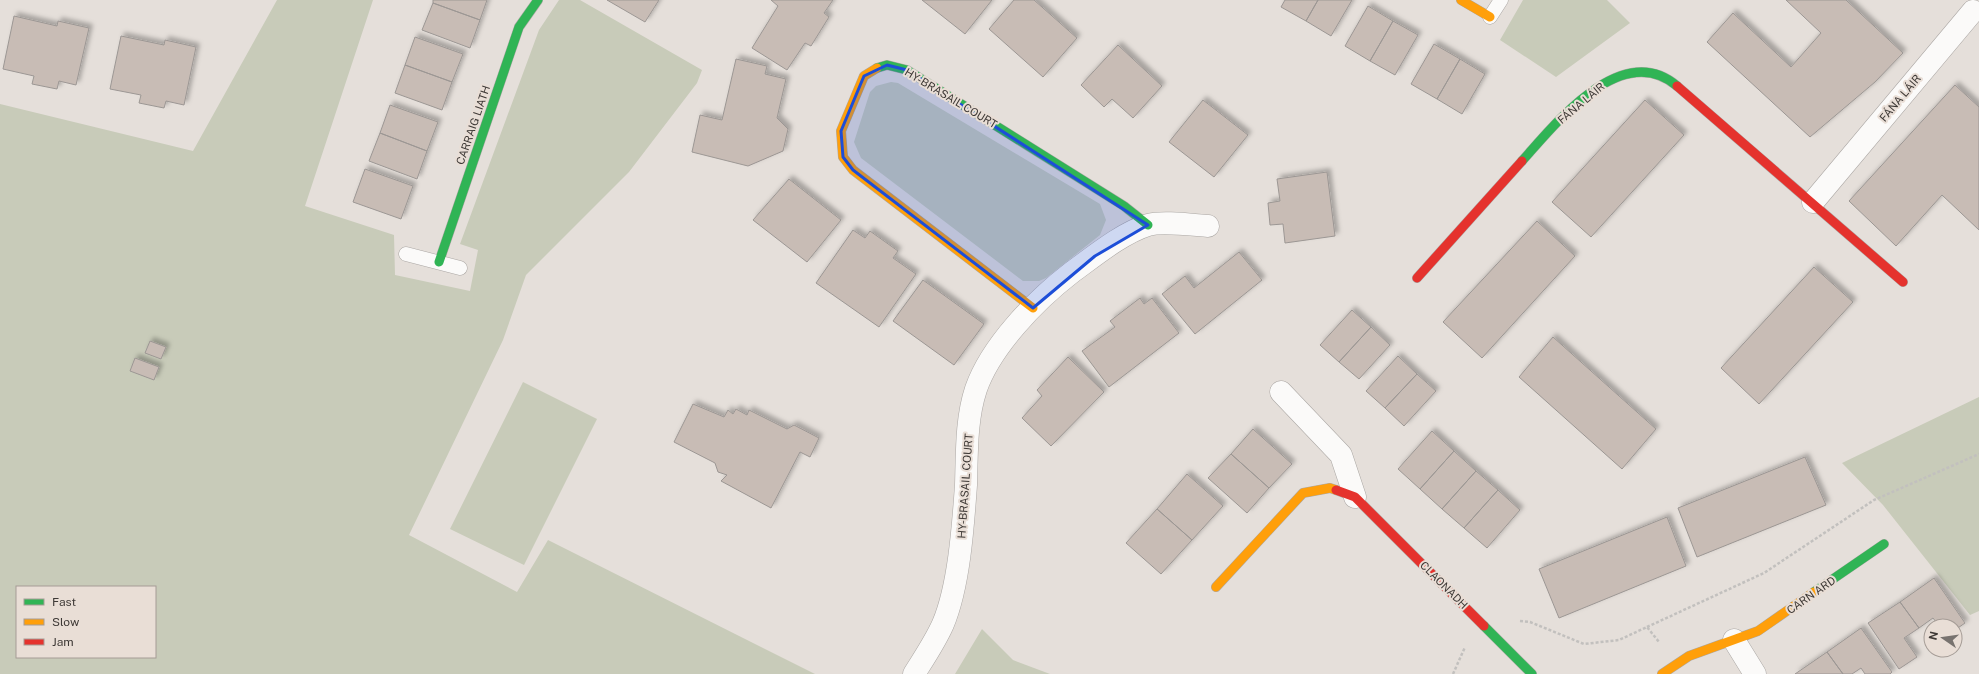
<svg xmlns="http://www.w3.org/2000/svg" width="1979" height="674" font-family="'Public Sans',sans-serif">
	<defs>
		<filter id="shadow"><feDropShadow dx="3.5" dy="-3.5" stdDeviation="2" flood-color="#0004"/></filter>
	</defs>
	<rect width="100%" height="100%" fill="#e5dfda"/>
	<!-- green -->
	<path fill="#c8cbb9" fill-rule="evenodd" d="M 277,0 L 373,0 L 305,206 L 394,235 L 395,275 L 470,291 L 478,250 L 460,244 L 539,30 L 559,0 L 580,0 L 702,70 L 697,83 L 629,172 L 526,275 L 503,340 L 409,535 L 517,592 L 548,540 L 815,674 L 0,674 L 0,104 L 193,151 ZM 17,587 L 155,587 L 155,657 L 17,657 Z
		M 1523,0 L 1607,0 L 1630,23 L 1556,77 L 1500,40 Z
		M 891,82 L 898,83 L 1100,204 L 1106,220 L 1100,235 L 1046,278 L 1039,281 L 1023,281 L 861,158 L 854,142 L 870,92 L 876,86 Z
		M 523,382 L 597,419 L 524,565 L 450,529 Z
		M 1979,397 L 1979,611 L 1970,615 L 1883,505 L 1842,463 Z
		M 982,629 L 1013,660 L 1050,674 L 955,674 Z"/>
	<!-- building -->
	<path fill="#c8bcb5" stroke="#9c9794" filter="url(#shadow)" d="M 433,0 L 487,0 L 480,20 L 433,3 Z
		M 607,0 L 659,0 L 645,22 Z
		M 771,0 L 833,0 L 824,13 L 829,17 L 811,46 L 805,43 L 787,70 L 752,48 L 778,6 Z
		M 922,0 L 992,0 L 965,34 Z
		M 1014,0 L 1034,0 L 1077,38 L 1043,77 L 989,29 Z
		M 1285,0 L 1318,0 L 1306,21 L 1281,7 Z
		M 1318,0 L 1352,0 L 1331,36 L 1306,21 Z
		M 1786,0 L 1846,0 L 1903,53 L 1875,82 L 1810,137 L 1707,42 L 1733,13 L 1791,67 L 1821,33 Z
		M 433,3 L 480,20 L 470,48 L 422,30 Z
		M 1368,6 L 1393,21 L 1370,61 L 1345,46 Z
		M 14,16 L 57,26 L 58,21 L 89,28 L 76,85 L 59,81 L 57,89 L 32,84 L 34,76 L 3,69 Z
		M 1393,21 L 1418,35 L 1395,75 L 1370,61 Z
		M 121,36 L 164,45 L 165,40 L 196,47 L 184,105 L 166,101 L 164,108 L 139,103 L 141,95 L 110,89 Z
		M 415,37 L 463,54 L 452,82 L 405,65 Z
		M 1434,44 L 1460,59 L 1437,99 L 1411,84 Z
		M 1118,45 L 1162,86 L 1133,118 L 1112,99 L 1104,107 L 1081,85 Z
		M 736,59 L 767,66 L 765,74 L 786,79 L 777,118 L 788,129 L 783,151 L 748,166 L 692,152 L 700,115 L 722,120 Z
		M 1460,59 L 1485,74 L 1462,114 L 1437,99 Z
		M 405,65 L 452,82 L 442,110 L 395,93 Z
		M 1955,85 L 1979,107 L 1979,230 L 1942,195 L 1896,246 L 1849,201 Z
		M 1203,100 L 1248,135 L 1214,177 L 1169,142 Z
		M 1645,100 L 1684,135 L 1591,237 L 1552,202 Z
		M 390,105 L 438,122 L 427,151 L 380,133 Z
		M 380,133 L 427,151 L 417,179 L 369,161 Z
		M 365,169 L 413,186 L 401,219 L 353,202 Z
		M 1327,172 L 1335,236 L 1285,243 L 1283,224 L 1270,225 L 1268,203 L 1280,201 L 1277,179 Z
		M 789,179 L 841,220 L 807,262 L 753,220 Z
		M 1537,221 L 1575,256 L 1482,358 L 1443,322 Z
		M 853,230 L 865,238 L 870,231 L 898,251 L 893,258 L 916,274 L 879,327 L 816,283 Z
		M 1239,252 L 1262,280 L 1195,334 L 1162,294 L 1185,276 L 1194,288 Z
		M 1814,267 L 1853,302 L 1759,404 L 1721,368 Z
		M 923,280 L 984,324 L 954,365 L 893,321 Z
		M 1140,298 L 1144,304 L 1152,298 L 1179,333 L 1109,387 L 1082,351 L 1115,327 L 1110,321 Z
		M 1352,310 L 1371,327 L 1339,362 L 1320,345 Z
		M 1371,327 L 1390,345 L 1359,379 L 1339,362 Z
		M 1553,337 L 1656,429 L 1622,469 L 1519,377 Z
		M 150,341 L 166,347 L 161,359 L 145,353 Z
		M 1398,356 L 1417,374 L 1385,408 L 1366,391 Z
		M 1068,357 L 1104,392 L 1051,446 L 1022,418 L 1042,396 L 1037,390 Z
		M 135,358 L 159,367 L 154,380 L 130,371 Z
		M 1417,374 L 1436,391 L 1404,426 L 1385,408 Z
		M 693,404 L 724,417 L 728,410 L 733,414 L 736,409 L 747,415 L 749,410 L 787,429 L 794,425 L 819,438 L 810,457 L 800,452 L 771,508 L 721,481 L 727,475 L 718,472 L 715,463 L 674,442 Z
		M 1253,429 L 1292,464 L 1269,488 L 1231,454 Z
		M 1432,431 L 1454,451 L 1420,489 L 1398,469 Z
		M 1454,451 L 1476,471 L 1442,509 L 1420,489 Z
		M 1231,454 L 1269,488 L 1247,513 L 1208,478 Z
		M 1805,457 L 1826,505 L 1697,557 L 1678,508 Z
		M 1476,471 L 1498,490 L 1464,528 L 1442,509 Z
		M 1187,474 L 1223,506 L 1192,540 L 1157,509 Z
		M 1498,490 L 1520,510 L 1487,548 L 1464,528 Z
		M 1157,509 L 1192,540 L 1161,574 L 1126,543 Z
		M 1667,517 L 1686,566 L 1559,618 L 1539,569 Z
		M 1934,578 L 1965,623 L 1955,630 L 1955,626 L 1939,626 L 1933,618 L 1919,628 L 1900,602 Z
		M 1900,602 L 1919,628 L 1904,638 L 1917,657 L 1899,669 L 1868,623 Z
		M 1861,628 L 1892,672 L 1890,674 L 1865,674 L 1861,668 L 1852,674 L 1843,674 L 1827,652 Z
		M 1827,652 L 1843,674 L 1795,674 Z"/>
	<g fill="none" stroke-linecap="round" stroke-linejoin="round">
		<!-- lane casing -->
		<g stroke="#aba7a4" stroke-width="15">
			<path id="lane" d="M 1490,17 L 1501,0
				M 406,254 L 460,268"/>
		</g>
		<!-- street casing -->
		<g stroke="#aba7a4" stroke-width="23">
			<path id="street" d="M 1813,202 L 1973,11
				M 1281,392 L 1341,455 L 1355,497
				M 1734,640 L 1755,674
				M 914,674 C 924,658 935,642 943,624 C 959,586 963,527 966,485 C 967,453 966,419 976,389 C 991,346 1036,300 1071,273 C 1093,257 1122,233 1148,225 C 1162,221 1193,225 1208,226"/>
		</g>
		<!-- fast casing -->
		<g stroke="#aba7a4" stroke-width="10">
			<path id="fast" d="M 877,68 L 887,65 L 907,70 L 1124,206 L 1148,225
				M 1522,161 C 1556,123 1622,39 1677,86
				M 439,262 L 519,27 L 538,0
				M 1814,592 L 1884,544
				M 1484,626 L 1532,674"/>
		</g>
		<!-- slow casing -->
		<g stroke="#aba7a4" stroke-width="10">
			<path id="slow" d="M 1461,0 L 1490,17
				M 877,68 L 864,76 L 841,131 L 843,157 L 853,170 L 1033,308
				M 1216,587 L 1303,493 L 1330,488 L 1336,490
				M 1662,674 L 1689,656 L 1758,631 L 1814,592"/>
		</g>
		<!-- jam casing -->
		<g stroke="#aba7a4" stroke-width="10">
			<path id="jam" d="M 1677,86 L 1903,282
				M 1417,278 L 1522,161
				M 1336,490 L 1355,497 L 1484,626"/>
		</g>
		<!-- path -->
		<path stroke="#c2c0be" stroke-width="2.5" stroke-dasharray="3 2" stroke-linecap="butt" d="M 1520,621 L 1530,622 L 1584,644 L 1619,640 L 1647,627 L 1659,642
			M 1647,627 L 1764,573 L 1874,500 L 1979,454
			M 1453,674 L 1465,647"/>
		<!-- lane -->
		<use href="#lane" stroke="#fbfaf9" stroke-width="14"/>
		<!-- street -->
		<use href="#street" stroke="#fbfaf9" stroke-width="22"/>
		<!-- fast -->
		<use href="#fast" stroke="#30b455" stroke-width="9"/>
		<!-- slow -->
		<use href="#slow" stroke="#ff9f0a" stroke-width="9"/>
		<!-- jam -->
		<use href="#jam" stroke="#e5322d" stroke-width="9"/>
	</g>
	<!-- marked area -->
	<path fill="#1d4ed8" fill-opacity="0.2" stroke="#1d4ed8" stroke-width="3" stroke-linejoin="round" d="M 887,65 L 907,70 L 1148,225 L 1095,256 L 1033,308 L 853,170 L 843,157 L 841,131 L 864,76 Z"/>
	<g text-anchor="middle" stroke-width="4" stroke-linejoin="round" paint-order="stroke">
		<!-- street labels -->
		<g font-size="11" fill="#3e3936" stroke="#e9ded6">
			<text transform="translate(951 98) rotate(31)" y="4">HY-BRASAIL COURT</text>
			<text transform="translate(1900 98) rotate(-50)" y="4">FÁNA LÁIR</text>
			<text transform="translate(1581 103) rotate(-40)" y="4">FÁNA LÁIR</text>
			<text transform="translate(473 125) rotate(-71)" y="4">CARRAIG LIATH</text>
			<text transform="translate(965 486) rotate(-86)" y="4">HY-BRASAIL COURT</text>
			<text transform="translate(1444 585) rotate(45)" y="4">CLAONADH</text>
			<text transform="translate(1811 595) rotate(-35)" y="4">CARN ARD</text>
		</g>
	</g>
	<!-- legend -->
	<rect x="16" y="586" width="140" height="72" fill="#e9ded6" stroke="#a59c96"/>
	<rect x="24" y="599" width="20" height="6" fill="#30b455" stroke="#a59c96"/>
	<text x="52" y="606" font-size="12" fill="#3e3936">Fast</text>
	<rect x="24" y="619" width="20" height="6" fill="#ff9f0a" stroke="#a59c96"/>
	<text x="52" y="626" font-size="12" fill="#3e3936">Slow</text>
	<rect x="24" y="639" width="20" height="6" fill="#e5322d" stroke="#a59c96"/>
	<text x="52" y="646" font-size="12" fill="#3e3936">Jam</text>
	<!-- north arrow -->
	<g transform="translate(1943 638) rotate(283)"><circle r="19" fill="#e9ded6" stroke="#a59c96"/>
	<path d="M0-3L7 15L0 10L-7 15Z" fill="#78736f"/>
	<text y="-6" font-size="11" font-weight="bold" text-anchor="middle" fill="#3e3936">N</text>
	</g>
</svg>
